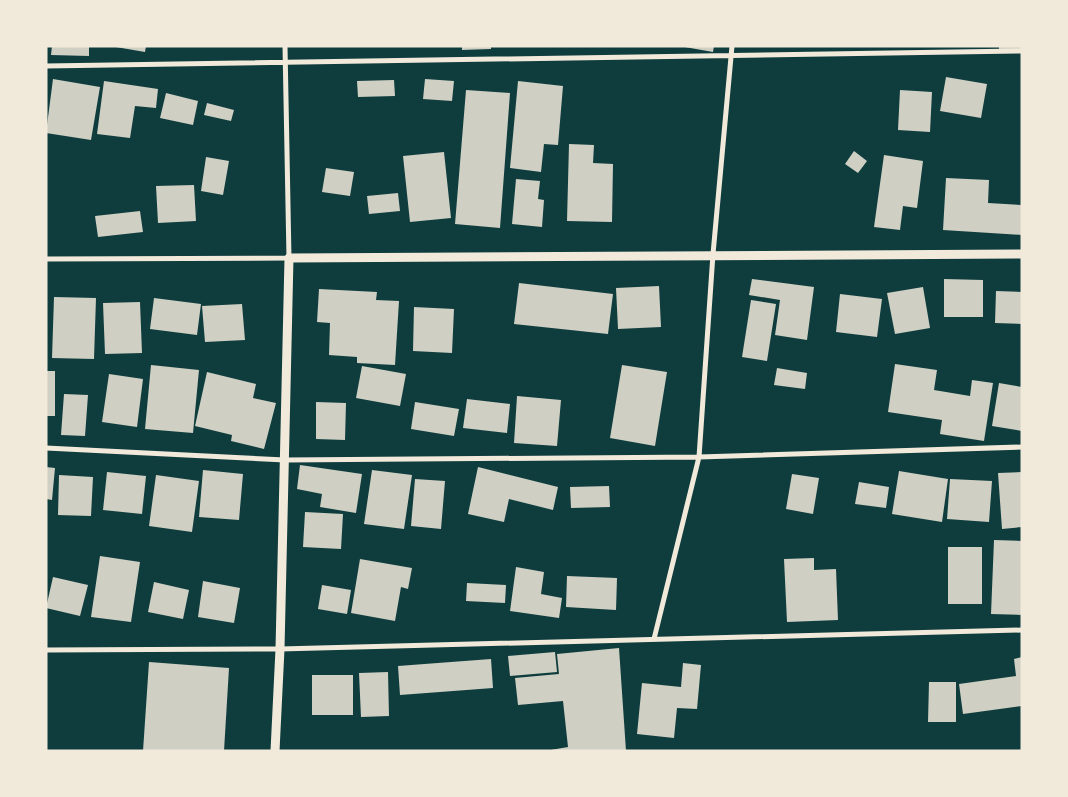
<svg xmlns="http://www.w3.org/2000/svg" width="1068" height="797" font-family="'PT Sans Narrow',sans-serif">
	<rect width="100%" height="100%" fill="#0f3d3e"/>
	<!-- building -->
	<path fill="#cfcfc3" d="M 52,46 L 89,46 L 89,56 L 51,55 Z
		M 110,46 L 146,46 L 145,52 Z
		M 462,46 L 491,46 L 491,49 L 462,50 Z
		M 679,46 L 714,46 L 713,52 Z
		M 999,46 L 1022,46 L 1022,49 L 999,50 Z
		M 946,77 L 987,84 L 981,118 L 940,111 Z
		M 53,79 L 100,87 L 91,140 L 46,133 Z
		M 425,79 L 454,81 L 452,101 L 423,99 Z
		M 394,80 L 395,96 L 358,97 L 357,81 Z
		M 104,81 L 158,89 L 156,108 L 135,106 L 130,138 L 97,134 Z
		M 518,81 L 563,86 L 558,145 L 544,144 L 541,172 L 510,168 Z
		M 466,90 L 510,93 L 500,228 L 455,224 Z
		M 900,90 L 932,92 L 930,132 L 898,130 Z
		M 166,93 L 198,101 L 193,125 L 160,118 Z
		M 207,103 L 234,110 L 231,121 L 204,115 Z
		M 569,144 L 594,145 L 593,163 L 613,164 L 612,222 L 567,221 Z
		M 854,151 L 867,161 L 858,173 L 845,164 Z
		M 444,152 L 451,218 L 410,222 L 403,156 Z
		M 884,155 L 923,161 L 917,208 L 903,206 L 900,230 L 874,227 Z
		M 206,157 L 229,161 L 223,195 L 201,191 Z
		M 326,168 L 354,172 L 350,196 L 322,192 Z
		M 946,178 L 989,180 L 988,203 L 1022,205 L 1022,235 L 943,230 Z
		M 516,179 L 540,181 L 538,199 L 544,200 L 542,227 L 512,224 Z
		M 194,185 L 196,221 L 158,223 L 156,186 Z
		M 398,193 L 400,211 L 369,214 L 367,196 Z
		M 140,211 L 143,232 L 98,237 L 95,216 Z
		M 752,279 L 814,287 L 807,340 L 775,335 L 780,300 L 749,295 Z
		M 944,279 L 983,280 L 983,317 L 944,317 Z
		M 519,283 L 613,294 L 608,334 L 514,324 Z
		M 659,286 L 661,327 L 618,329 L 616,288 Z
		M 923,287 L 930,328 L 895,334 L 887,293 Z
		M 319,289 L 377,292 L 376,300 L 399,301 L 395,365 L 357,363 L 357,357 L 329,355 L 330,323 L 317,322 Z
		M 996,291 L 1022,292 L 1022,324 L 995,323 Z
		M 840,294 L 882,299 L 877,337 L 836,332 Z
		M 54,297 L 96,298 L 94,359 L 52,358 Z
		M 154,298 L 201,304 L 197,335 L 150,329 Z
		M 751,300 L 776,304 L 767,361 L 742,357 Z
		M 140,302 L 142,353 L 105,354 L 103,303 Z
		M 242,304 L 245,340 L 205,342 L 202,306 Z
		M 414,307 L 454,309 L 452,353 L 413,351 Z
		M 895,364 L 937,370 L 934,390 L 970,396 L 972,380 L 993,383 L 984,441 L 940,434 L 942,420 L 888,412 Z
		M 151,365 L 199,370 L 193,433 L 145,429 Z
		M 622,365 L 667,372 L 655,446 L 610,438 Z
		M 362,366 L 406,374 L 400,406 L 356,398 Z
		M 777,368 L 807,373 L 805,389 L 774,385 Z
		M 46,371 L 55,371 L 55,416 L 46,416 Z
		M 207,372 L 256,384 L 253,398 L 276,403 L 264,449 L 231,441 L 232,435 L 195,426 Z
		M 109,374 L 143,379 L 137,427 L 102,422 Z
		M 999,383 L 1022,387 L 1022,431 L 992,426 Z
		M 64,394 L 88,395 L 85,436 L 61,435 Z
		M 517,396 L 561,400 L 557,446 L 514,443 Z
		M 467,399 L 510,404 L 507,433 L 463,428 Z
		M 316,402 L 346,403 L 345,440 L 316,439 Z
		M 415,402 L 459,409 L 454,436 L 411,429 Z
		M 300,465 L 362,474 L 356,513 L 320,507 L 322,494 L 297,489 Z
		M 46,467 L 55,468 L 52,500 L 46,499 Z
		M 478,467 L 558,487 L 553,510 L 509,499 L 504,522 L 468,514 Z
		M 203,470 L 243,474 L 239,520 L 199,517 Z
		M 372,470 L 412,475 L 404,529 L 364,524 Z
		M 899,471 L 948,479 L 942,522 L 892,514 Z
		M 107,472 L 146,476 L 142,514 L 103,510 Z
		M 1022,472 L 1022,527 L 1002,529 L 998,473 Z
		M 792,474 L 819,478 L 813,514 L 786,509 Z
		M 59,475 L 93,477 L 91,516 L 58,515 Z
		M 156,475 L 199,481 L 192,532 L 149,526 Z
		M 415,479 L 445,481 L 441,529 L 411,526 Z
		M 950,479 L 992,481 L 989,522 L 947,519 Z
		M 859,482 L 889,487 L 886,508 L 855,504 Z
		M 609,486 L 610,507 L 571,508 L 570,487 Z
		M 305,512 L 343,514 L 341,549 L 303,547 Z
		M 994,540 L 1022,541 L 1022,615 L 991,614 Z
		M 948,547 L 982,547 L 982,604 L 948,604 Z
		M 100,556 L 140,562 L 131,622 L 91,617 Z
		M 814,558 L 814,570 L 836,569 L 838,620 L 787,622 L 784,559 Z
		M 360,559 L 412,568 L 408,589 L 401,587 L 395,621 L 351,613 Z
		M 516,567 L 544,572 L 541,594 L 562,598 L 559,618 L 510,611 Z
		M 567,576 L 617,578 L 616,610 L 566,607 Z
		M 53,577 L 88,585 L 80,616 L 46,608 Z
		M 203,581 L 240,588 L 234,623 L 198,617 Z
		M 154,582 L 189,590 L 183,619 L 148,612 Z
		M 467,583 L 506,585 L 505,603 L 466,601 Z
		M 322,585 L 351,590 L 347,614 L 318,609 Z
		M 619,648 L 626,751 L 545,751 L 568,747 L 563,701 L 518,705 L 515,678 L 559,674 L 557,654 Z
		M 555,652 L 557,672 L 510,676 L 508,656 Z
		M 1022,657 L 1022,706 L 963,714 L 959,684 L 1016,676 L 1014,659 Z
		M 491,659 L 493,688 L 400,695 L 398,666 Z
		M 149,662 L 229,668 L 224,751 L 143,751 Z
		M 683,663 L 701,665 L 697,709 L 677,708 L 674,738 L 637,734 L 642,683 L 681,687 Z
		M 388,672 L 389,716 L 361,717 L 359,673 Z
		M 312,675 L 353,675 L 353,715 L 312,715 Z
		M 929,682 L 956,682 L 956,722 L 928,722 Z"/>
	<g fill="none" stroke-linecap="round" stroke-linejoin="round">
		<!-- minor -->
		<path stroke="#f1e9da" stroke-width="5" d="M 46,66 L 1022,51
			M 46,259 L 289,258 L 285,46
			M 46,448 L 285,460 L 699,457 L 1022,447
			M 654,639 L 699,457 L 713,254 L 732,46
			M 46,650 L 280,649 L 1022,630"/>
		<!-- tertiary -->
		<path stroke="#f1e9da" stroke-width="9" d="M 275,751 L 280,649 L 289,258 L 1022,254"/>
	</g>
	<!-- border -->
	<rect width="1068" height="797" fill="none" stroke="#f1e9da" stroke-width="95"/>
</svg>
